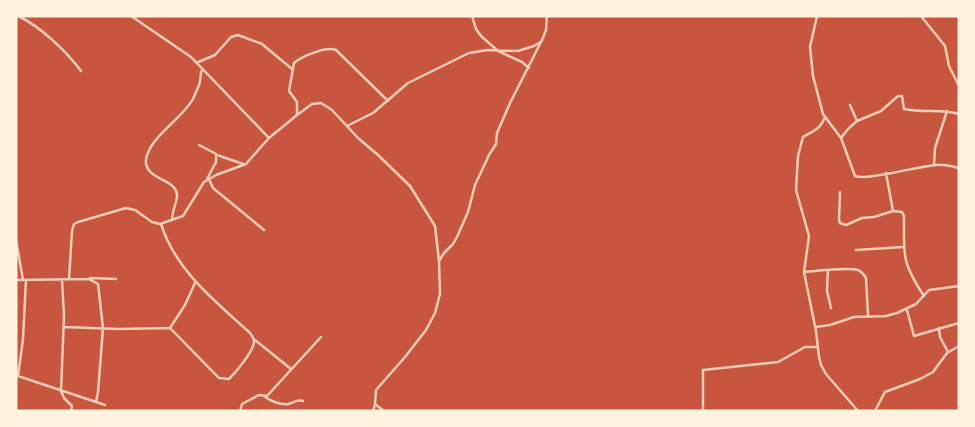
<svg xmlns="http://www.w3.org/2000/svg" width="975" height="427" font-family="Merriweather,serif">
	<rect width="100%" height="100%" fill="#c8553d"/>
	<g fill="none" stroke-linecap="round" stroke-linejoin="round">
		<!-- minor -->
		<path stroke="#f1ccb7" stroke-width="2.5" d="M 18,16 C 40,26 67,52 81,71
			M 131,16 L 191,57 L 269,138
			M 472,16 L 476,29 L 481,36 L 498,51 L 522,62 L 529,68
			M 817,16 L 810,47 L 813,76 L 823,114 L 841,138 L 855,176 C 866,181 919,166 936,165 C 943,164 951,166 959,168
			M 921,16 L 945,46 L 949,66 L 959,86
			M 196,63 L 215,55 L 231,37 L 238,35 L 262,44 L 292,69
			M 850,105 L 857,121
			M 297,114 L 297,102 L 289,91 L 294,63 C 302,56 327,46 336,50 L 388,101
			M 825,117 C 819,131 814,130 803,137 L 798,156 L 796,190 L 809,236 L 804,272 L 816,331 L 819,357 L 821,365 L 826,374 L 858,411
			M 347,126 L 373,113 L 408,83 L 469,53 L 488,50 L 518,51 L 534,46 L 542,41
			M 841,138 L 848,129 L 857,121 L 881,111 L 898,96 L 902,96 L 904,109 C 922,113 941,109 959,114
			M 199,145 L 220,156 L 243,164
			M 934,165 L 935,148 L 947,111
			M 886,173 L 893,211 L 902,212 L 904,216 C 904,254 901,262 924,296
			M 207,179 L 216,162 L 216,154
			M 209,179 L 213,188 L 264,230
			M 840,192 L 839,220 L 840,223 L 846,225 L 862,218 L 874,217 L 893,211
			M 172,220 C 172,211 178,199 177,194 C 175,179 148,180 146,163 C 145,157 149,150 152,145 C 163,129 184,115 193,99 C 195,94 199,87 200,81 C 201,77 200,74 202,70
			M 16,240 L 23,280
			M 856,250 L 903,247
			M 828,270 L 827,291 L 831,308
			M 804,272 C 819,271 844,267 858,270 C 862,272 864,274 866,278 L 868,316
			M 90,278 L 116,279
			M 69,279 L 72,231 L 74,224 L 78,222 L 126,208 L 135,210 L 152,222 L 160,224 L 183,216 L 204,182 L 216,175 L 246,164 L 269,138 L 297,115 L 312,104 L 321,103 L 332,110 L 358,138 L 378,155 L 410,186 L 435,226 L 439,261
			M 16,280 L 89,279 L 98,284 L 103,328 L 98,392 L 96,402
			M 62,280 L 64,316 L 61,391 L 64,398 L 72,406 L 71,411
			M 907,310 L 914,336 L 959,323
			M 64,327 L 118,329 L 170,328 L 219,378 L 229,379 C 235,373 255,350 254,341 C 254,338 252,336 250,333 C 215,301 176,271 161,224
			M 816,327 L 830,325 L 854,317 L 886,316 L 897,313 L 916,304 L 929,290 L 959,286
			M 170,328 L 185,305 L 195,283
			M 939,328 L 940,337 L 948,352
			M 255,340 L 291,369
			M 18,376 L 23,339 L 26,280
			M 18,376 L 105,405
			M 264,396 C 270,401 280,405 288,404 C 294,403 296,399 303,401
			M 375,404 L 384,411
			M 240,411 L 242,404 L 259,395 L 267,396 L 321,337
			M 373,411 L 375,404 L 376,390 L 405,357 L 426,330 L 435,313 L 440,294 L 439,261 L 444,253 L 453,244 L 457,237 L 468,212 L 475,185 L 489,155 L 496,144 L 497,133 L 510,103 L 542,40 L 546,30 L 547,16
			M 703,411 L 703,370 L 778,362 L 805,347 L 818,347
			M 875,411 L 885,392 L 920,379 L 933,372 L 947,353 L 959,346"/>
	</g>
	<!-- border -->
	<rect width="975" height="427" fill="none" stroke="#fff3e0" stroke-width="35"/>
</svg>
